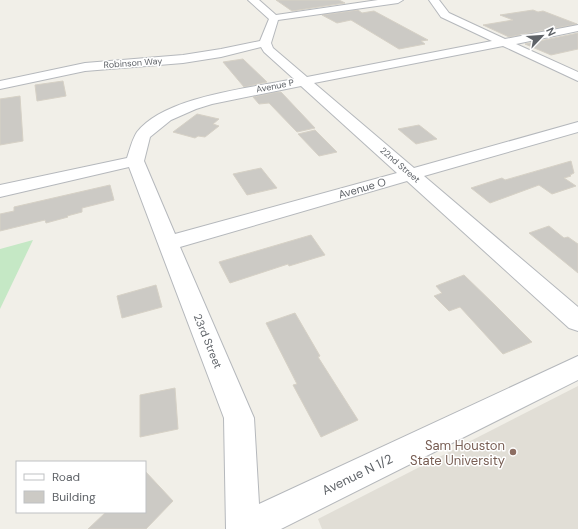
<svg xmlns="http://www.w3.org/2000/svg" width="578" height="529" font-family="'DM Sans',sans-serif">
	<rect width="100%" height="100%" fill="#f1efe8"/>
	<!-- education -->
	<path fill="#e1ded6" d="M 578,386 L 578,529 L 322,529 L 318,519 Z"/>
	<!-- green -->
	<path fill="#c5e8c5" d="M 33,240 L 0,309 L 0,249 Z"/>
	<!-- building -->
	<path fill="#cccac5" stroke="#d6d1c6" d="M 276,0 L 339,0 L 345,3 L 292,11 Z
		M 358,10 L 362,13 L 374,11 L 428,40 L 421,41 L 425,44 L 399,49 L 351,20 L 337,23 L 322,15 Z
		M 533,10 L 538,12 L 543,11 L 577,24 L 509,37 L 483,25 L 513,20 L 500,15 Z
		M 578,33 L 578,49 L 551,55 L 525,44 Z
		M 243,59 L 267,82 L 244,87 L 223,62 Z
		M 63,81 L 66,96 L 37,101 L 35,85 Z
		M 277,92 L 281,92 L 315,128 L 297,132 L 269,103 L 259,104 L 253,97 Z
		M 20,96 L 23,141 L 0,145 L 0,99 Z
		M 197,114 L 219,119 L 213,124 L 219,126 L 205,137 L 198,136 L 195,138 L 173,132 Z
		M 419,125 L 437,139 L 416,144 L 398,129 Z
		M 315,130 L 337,152 L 319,156 L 298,134 Z
		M 571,161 L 574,173 L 570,175 L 571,176 L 564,178 L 576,186 L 552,194 L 539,185 L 490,203 L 471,188 L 502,178 L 505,180 Z
		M 261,168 L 277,188 L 247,195 L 233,174 Z
		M 110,185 L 114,200 L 82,208 L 82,212 L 67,216 L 68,217 L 46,223 L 45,220 L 0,231 L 0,214 L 14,211 L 14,207 Z
		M 549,226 L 564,238 L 568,237 L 578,244 L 578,273 L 529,233 Z
		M 311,235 L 325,255 L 289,266 L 288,264 L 230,283 L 219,262 Z
		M 464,275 L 496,306 L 532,342 L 503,354 L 460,307 L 449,311 L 434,296 L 442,293 L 436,286 Z
		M 156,285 L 162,307 L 122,318 L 117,296 Z
		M 295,313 L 320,356 L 318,357 L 358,420 L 321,437 L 293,385 L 297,384 L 266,323 Z
		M 175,388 L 178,429 L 140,437 L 140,395 Z
		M 145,471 L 173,501 L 146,529 L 88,529 L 106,512 L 145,512 Z"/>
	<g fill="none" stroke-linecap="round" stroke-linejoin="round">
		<!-- street casing -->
		<g stroke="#b5b8bc" stroke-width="2">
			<path id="street" d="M 248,0 L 259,0 L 276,15 L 378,0 L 403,0 L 398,3 L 278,20 L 271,43 L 273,48 L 307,77 L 492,41 L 441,17 L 429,0 L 439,0 L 449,13 L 505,39 L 578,25 L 578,31 L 516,44 L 578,72 L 578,81 L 503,46 L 314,83 L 414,168 L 578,122 L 578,132 L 424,176 L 578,307 L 578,331 L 569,328 L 407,181 L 180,247 L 254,418 L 259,504 L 578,356 L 578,380 L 281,529 L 226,529 L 224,418 L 129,167 L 0,197 L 0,185 L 127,158 C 130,149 132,140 137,132 C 165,96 251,88 294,79 L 264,52 L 261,47 L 221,57 L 183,63 L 85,71 L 0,89 L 0,81 L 85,63 L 183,55 L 221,49 L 260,41 L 269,19 ZM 301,86 L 397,173 L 175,234 L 144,161 L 150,137 L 171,120 L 196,109 L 212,104 Z"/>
		</g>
		<!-- street -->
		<use href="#street" fill="#fff" fill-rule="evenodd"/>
	</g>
	<!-- markers -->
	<circle fill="#8d6e63" stroke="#fff" stroke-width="1.5" cx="513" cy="452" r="4"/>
	<g text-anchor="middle" stroke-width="3" stroke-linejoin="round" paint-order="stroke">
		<!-- far-street labels -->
		<g font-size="9" fill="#5f6368" stroke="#fff">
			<text transform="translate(133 63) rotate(-4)" y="3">Robinson Way</text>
			<text transform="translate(275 86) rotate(-11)" y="3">Avenue P</text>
			<text transform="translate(400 165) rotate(41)" y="3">22nd Street</text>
		</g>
		<!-- street labels -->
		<g font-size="11" fill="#5f6368" stroke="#fff">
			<text transform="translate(362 188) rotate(-16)" y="4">Avenue O</text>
			<text transform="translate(208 341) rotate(68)" y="4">23rd Street</text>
		</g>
		<!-- near-education labels -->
		<g font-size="13" fill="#785e54" stroke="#fff" text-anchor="end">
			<text x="505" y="450">Sam Houston<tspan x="505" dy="15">State University</tspan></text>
		</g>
		<!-- near-street labels -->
		<g font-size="13" fill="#5f6368" stroke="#fff">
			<text transform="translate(357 474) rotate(-26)" y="5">Avenue N 1/2</text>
		</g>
	</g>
	<!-- legend -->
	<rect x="16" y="461" width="130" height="52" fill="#ffffff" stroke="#bfc1c3"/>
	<rect x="24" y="474" width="20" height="6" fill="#ffffff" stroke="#bfc1c3"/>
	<text x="52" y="481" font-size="12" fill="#5f6368">Road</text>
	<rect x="24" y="491" width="20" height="12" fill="#cccac5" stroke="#bfc1c3"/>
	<text x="52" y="501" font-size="12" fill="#5f6368">Building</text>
	<!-- north arrow -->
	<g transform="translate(542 36) rotate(65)" stroke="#ffffff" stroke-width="3" paint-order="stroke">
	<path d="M0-3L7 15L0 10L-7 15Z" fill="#5f6368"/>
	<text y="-6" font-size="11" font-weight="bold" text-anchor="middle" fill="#5f6368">N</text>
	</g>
</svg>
